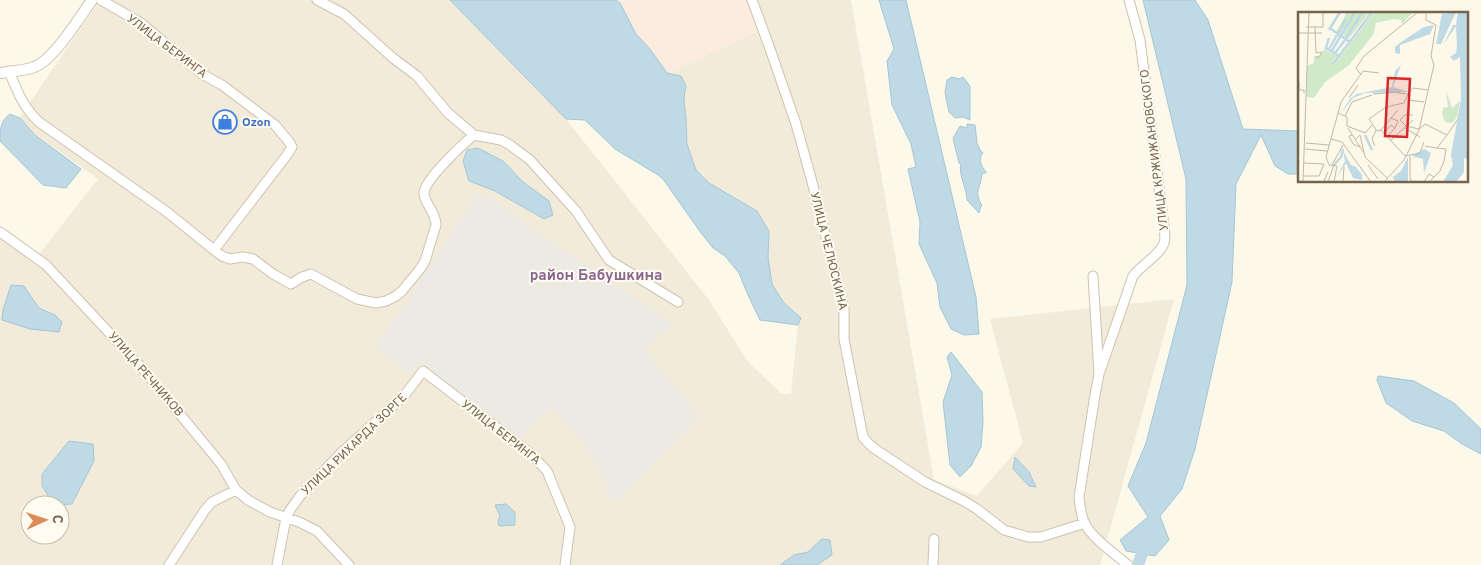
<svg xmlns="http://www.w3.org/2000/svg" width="1481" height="565" font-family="Overpass,sans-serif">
	<rect width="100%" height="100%" fill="#fcf8ea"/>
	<!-- residential -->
	<path fill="#f3ebd9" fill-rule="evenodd" d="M 100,0 L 450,0 L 566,119 L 709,300 L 748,362 L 782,394 L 791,394 L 798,325 L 801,318 L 784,303 L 772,284 L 768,257 L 769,231 L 757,211 L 709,183 L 696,170 L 687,144 L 686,118 L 684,98 L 686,86 L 681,76 L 667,73 L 758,31 L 745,0 L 851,0 L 934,480 L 977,496 L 1023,443 L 990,319 L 1174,299 L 1100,565 L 0,565 L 0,232 L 40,253 L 98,179 L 17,121 ZM 30,505 L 60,505 L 60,535 L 30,535 Z"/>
	<!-- commercial -->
	<path fill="#fbecdf" d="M 616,0 L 745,0 L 758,31 L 667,73 L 650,50 L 636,34 L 620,3 Z"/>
	<!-- industrial -->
	<path fill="#edeae3" d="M 478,193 L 487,196 L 586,265 L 674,324 L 644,349 L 700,416 L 621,498 L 611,500 L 601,476 L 585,444 L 551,408 L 519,438 L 428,372 L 430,369 L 421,361 L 408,374 L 375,348 Z"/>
	<!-- water -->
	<path fill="#bfd9e5" stroke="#a5c7d6" d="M 450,0 L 616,0 L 620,3 L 636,34 L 650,49 L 667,73 L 681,76 L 686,86 L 684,98 L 686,118 L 687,144 L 696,170 L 709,183 L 757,211 L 769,231 L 768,257 L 772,284 L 784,303 L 801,318 L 798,325 L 760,320 L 748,295 L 739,273 L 725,256 L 713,248 L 701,233 L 663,179 L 658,175 L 615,149 L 585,120 L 566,119 Z
		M 879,0 L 906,0 L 976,297 L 979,334 L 964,335 L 951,329 L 940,307 L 937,283 L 919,244 L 920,222 L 908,169 L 916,167 L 911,144 L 892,105 L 887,61 L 894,49 Z
		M 1143,0 L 1195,0 L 1208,20 L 1243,129 L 1300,131 L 1300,174 L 1288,174 L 1275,166 L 1261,135 L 1236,184 L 1232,282 L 1195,449 L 1182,489 L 1160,516 L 1169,540 L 1155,556 L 1126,551 L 1120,540 L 1148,517 L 1128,486 L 1146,443 L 1187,285 L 1186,179 Z
		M 952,77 L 959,79 L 963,77 L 970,86 L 970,120 L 963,117 L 955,118 L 949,112 L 945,93 L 947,80 Z
		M 10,114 L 20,118 L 35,135 L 81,169 L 66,188 L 43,185 L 0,141 C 0,130 0,121 10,114 Z
		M 967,124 L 975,125 L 977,143 L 981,152 L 983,152 C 978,160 981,166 986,172 L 986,173 L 982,173 C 981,190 973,189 982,206 L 981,206 L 979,213 L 967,200 C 967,189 958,174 961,164 L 959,163 L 953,138 L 960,126 L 967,128 Z
		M 478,148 L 503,161 L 523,182 L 549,201 L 553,215 L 544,219 L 495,191 L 469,181 L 463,161 L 467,150 Z
		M 11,285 L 24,286 L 39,308 L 55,315 L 62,322 L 59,332 L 30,329 L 2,320 L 3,310 Z
		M 951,352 L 982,392 L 983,422 L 981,447 L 971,466 L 960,477 L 950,465 L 943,402 L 952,375 L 947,357 Z
		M 1378,376 L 1414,381 L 1454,403 L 1481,429 L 1481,454 L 1462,444 L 1444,431 L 1412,421 L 1386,403 L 1377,380 Z
		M 69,441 L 93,444 L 94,461 L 72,504 L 54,505 L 42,486 L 42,474 Z
		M 1015,457 L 1029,472 L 1036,487 L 1029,486 L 1013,469 Z
		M 506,504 L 515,512 L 515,525 L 499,526 L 498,522 L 500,516 L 495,505 Z
		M 822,539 L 830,540 L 832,555 L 817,565 L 780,565 L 794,555 L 808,552 Z"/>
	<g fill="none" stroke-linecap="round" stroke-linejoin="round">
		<!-- river -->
		<path stroke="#bfd9e5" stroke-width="12" d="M 1139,562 L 1147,539"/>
		<!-- minor casing -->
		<g stroke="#cec2b0" stroke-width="11">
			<path id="minor" d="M 317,0 L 344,14 L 393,58 L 417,76 L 448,113 L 474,135 L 501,140 L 510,145 L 530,160 L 576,211 L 609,260 L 678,302
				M 752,0 L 769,46 L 796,124 L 811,178 L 844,308 L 844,339 L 863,437 L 869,444 L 875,449 L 925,482 L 964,501 L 977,509 L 1004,530 L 1028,537 L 1041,537 L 1085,523
				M 9,71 C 17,91 23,107 39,122 L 167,212 L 214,250 L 287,155 L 292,147 L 290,143 L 275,125 L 222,85 L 202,74 L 141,23 L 101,0
				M 0,232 L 46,265 L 141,367 L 221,464 L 236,490 L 248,500 L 270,512 L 299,522 L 317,531 L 349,565
				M 214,250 L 222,256 L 230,259 L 243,257 L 253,259 L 273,274 L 291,284 L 302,277 L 311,274 L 357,299 L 376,303 L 386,301 L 396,296 L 402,291 L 420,269 L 425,261 L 436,225 C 436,212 424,203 424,193 C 425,179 463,144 474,135
				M 1093,276 L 1099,374 L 1095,395 L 1079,497 C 1080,506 1081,516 1085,524 C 1093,539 1115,554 1128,565
				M 1099,374 L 1133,276 C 1141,265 1160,255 1164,243 C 1166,238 1164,231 1164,226 L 1140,40 L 1129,0
				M 169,565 L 205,510 L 212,502 L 236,490
				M 277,565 L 286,518 L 290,510 L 300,496 L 342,452 L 404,396 L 423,371 L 530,453 L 547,471 L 570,527 L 565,565
				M 933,565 L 934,539"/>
		</g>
		<!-- tertiary casing -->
		<g stroke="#cec2b0" stroke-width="12">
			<path id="tertiary" d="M 0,73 C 11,71 24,71 34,67 C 54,60 79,18 92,0"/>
		</g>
		<!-- minor -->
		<use href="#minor" stroke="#fff" stroke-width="9"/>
		<!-- tertiary -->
		<use href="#tertiary" stroke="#fff" stroke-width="10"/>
	</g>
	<!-- icons -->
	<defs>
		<g id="shop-ring" transform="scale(1.25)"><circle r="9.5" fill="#fefbf1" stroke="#3f7fe0" stroke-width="1.5"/><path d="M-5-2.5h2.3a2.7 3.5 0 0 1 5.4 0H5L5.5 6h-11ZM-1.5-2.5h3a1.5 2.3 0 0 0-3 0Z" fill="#3f7fe0"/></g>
	</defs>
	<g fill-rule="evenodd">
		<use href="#shop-ring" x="225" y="122"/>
	</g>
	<g text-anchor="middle" stroke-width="4" stroke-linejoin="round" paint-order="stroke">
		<!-- street labels -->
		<g font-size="12" fill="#76634e" stroke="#fefbf1">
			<text transform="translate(167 46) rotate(37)" y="4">УЛИЦА БЕРИНГА</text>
			<text transform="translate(1154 150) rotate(-97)" y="4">УЛИЦА КРЖИЖАНОВСКОГО</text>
			<text transform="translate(829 251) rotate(76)" y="4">УЛИЦА ЧЕЛЮСКИНА</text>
			<text transform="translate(146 374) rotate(49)" y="4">УЛИЦА РЕЧНИКОВ</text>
			<text transform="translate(501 432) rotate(38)" y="4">УЛИЦА БЕРИНГА</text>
			<text transform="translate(354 444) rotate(-44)" y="4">УЛИЦА РИХАРДА ЗОРГЕ</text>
		</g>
		<!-- shop labels -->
		<g font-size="12" font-weight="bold" fill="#366cbe" stroke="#fefbf1" text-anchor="start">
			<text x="242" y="126">Ozon</text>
		</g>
		<!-- quarter labels -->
		<g font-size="15" font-weight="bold" fill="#8b6691" stroke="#fefbf1">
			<text x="596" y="280">район Бабушкина</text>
		</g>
	</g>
	<!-- overview -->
	<g transform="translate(1298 12)">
		<rect width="170" height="170" fill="#fcf8ea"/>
		<path d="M 49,0 L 56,0 L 42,22 L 39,19 ZM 58,0 L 72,0 L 50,27 L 45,23 ZM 76,0 L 115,0 L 104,12 L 103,8 L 96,7 L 78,11 L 75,23 L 51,53 L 27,70 L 16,86 L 9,85 L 9,54 L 16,51 L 16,45 L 23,43 L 26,37 L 39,44 L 34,51 L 37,52 ZM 148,79 L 154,96 L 162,89 L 159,105 L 154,111 L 147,110 L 144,102 L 145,96 L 150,95 Z" fill="#d0e9c8"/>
		<path d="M 158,0 L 143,32 L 138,32 L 144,2 ZM 160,0 L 170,0 L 170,147 L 166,146 L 166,160 L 158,170 L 145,170 L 155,153 L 153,143 L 163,87 L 162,45 L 156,49 L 152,45 L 158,41 L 159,35 L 158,14 L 146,32 L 155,13 L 158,13 ZM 136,13 L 132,22 L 102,33 L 102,42 L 97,41 L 97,35 L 103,30 L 126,15 ZM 103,53 L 95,75 L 111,80 L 67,81 L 55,86 L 43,101 L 52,87 L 59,82 L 94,75 L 97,59 ZM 126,137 L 133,141 L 126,161 L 125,147 L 114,144 ZM 45,139 L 53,153 L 58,155 L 64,163 L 64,168 L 55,166 L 48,151 L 38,167 L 47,149 ZM 110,145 L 110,170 L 97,170 L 95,165 L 103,159 Z" fill="#bfd9e5"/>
		<path fill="none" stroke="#bfd9e5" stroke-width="2.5" d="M 33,17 L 52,30M 31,18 L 42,0M 40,21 L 48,7M 31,26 L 28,36 L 41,44M 48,26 L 64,1M 31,37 L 39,23M 33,40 L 57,0M 37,41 L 47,28M 35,52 L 74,0M 67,123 L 74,138M 36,153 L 43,145 L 45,137M 148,170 L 156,157 L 170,114M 152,170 L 165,125M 153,170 L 170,110"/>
		<path fill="none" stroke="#c2b8a7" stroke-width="1" d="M 8,15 L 25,15 L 25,0M 17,15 L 18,41 L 24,40 L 21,45 L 17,45M 0,21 L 24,21M 63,63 L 58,56 L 66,44 L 120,0M 1,70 L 1,78 L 6,78 L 6,81M 100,81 L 110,82 L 115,76 L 130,78M 75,82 L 102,80M 51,86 L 60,73M 110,88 L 126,90M 40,101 L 49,105 L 49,114 L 67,121 L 74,113M 115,103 L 107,103 L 102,108 L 108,114 L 121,117M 47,104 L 54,90 L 74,83M 93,106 L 100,109 L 97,116M 50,116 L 66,141M 107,116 L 122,125M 121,117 L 127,112 L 149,123 L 160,107M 83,118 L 79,119 L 71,107 L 88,95 L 106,91 L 110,82M 83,118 L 107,144 L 122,141 L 126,130M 83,118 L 100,98M 87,120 L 93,113 L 97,116 L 90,124M 54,123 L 51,124 L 55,132 L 62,135M 33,127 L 44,130 L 73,170M 57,128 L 62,123 L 67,145 L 90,167M 93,128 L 115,108M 8,131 L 31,133M 77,134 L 74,127 L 78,118M 127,134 L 139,136 L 149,123M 7,137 L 29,139M 112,144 L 112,167 L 115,170M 6,151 L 26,152M 31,153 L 28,145 L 43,90 L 65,59 L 81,61M 31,153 L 39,154 L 36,170M 34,153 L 45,133M 70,153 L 80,167M 30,160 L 26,169 L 32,170M 5,164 L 21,164 L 26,152M 5,170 L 11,0M 30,170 L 36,153M 45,170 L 46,155M 86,170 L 106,148 L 121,118 L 136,53 L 133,44 L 138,13 L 128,8 L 128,0M 126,170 L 131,162 L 136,165M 131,170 L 142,159 L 146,149 L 148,137 L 139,136"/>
		<path fill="#d62828" fill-opacity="0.15" stroke="#d62828" stroke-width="2.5" d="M 90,66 L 112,67 L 109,125 L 87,124 Z"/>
		<rect width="170" height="170" fill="none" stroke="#76634e" stroke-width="2.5"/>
	</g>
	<!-- north arrow -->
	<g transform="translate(45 520) rotate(87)"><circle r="24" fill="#fefbf1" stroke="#c8beb0"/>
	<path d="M0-4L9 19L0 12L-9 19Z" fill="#df8b56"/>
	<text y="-8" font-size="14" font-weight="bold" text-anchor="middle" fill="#76634e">С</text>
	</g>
</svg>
